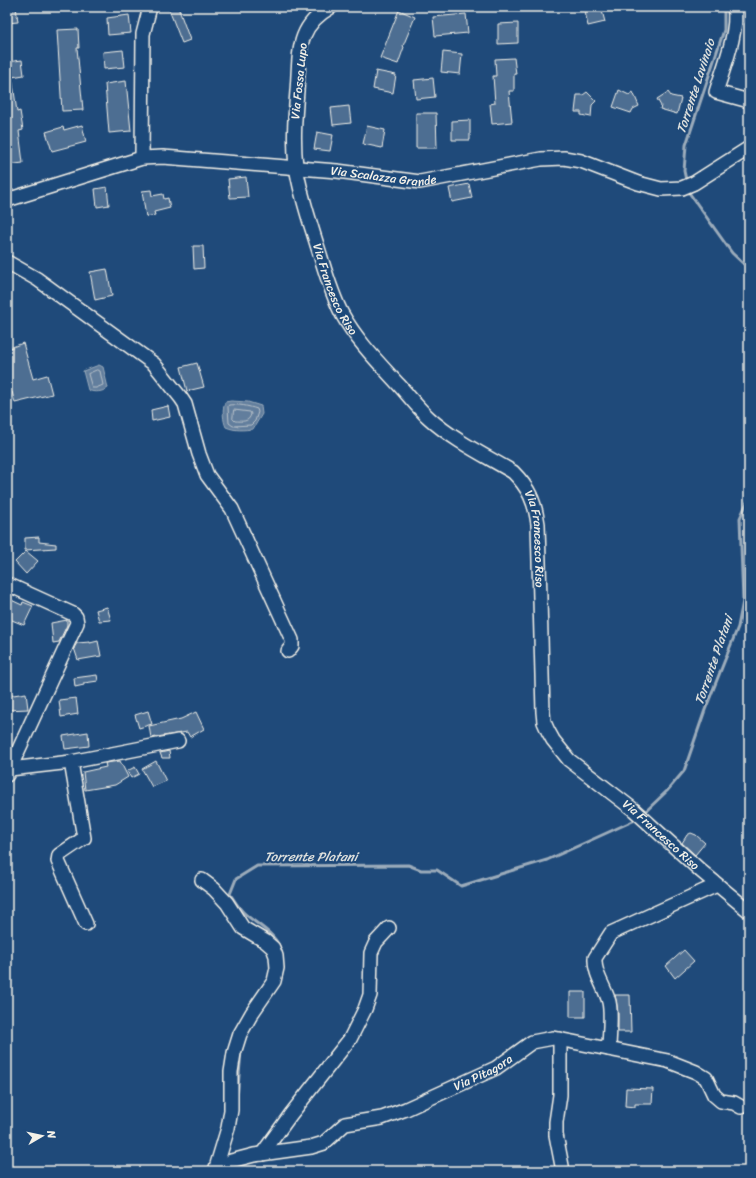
<svg xmlns="http://www.w3.org/2000/svg" width="756" height="1178" viewBox="0 0 756 1178" font-family="Sriracha,sans-serif">
<style>
.water{fill:#627e9d;stroke:#9cacbb}
.lines{fill:none;stroke-linecap:round;stroke-linejoin:round}
.shore{stroke:#bac3ca;stroke-width:1}
.stream{stroke:#9cacbb;stroke-width:3}
.building{fill:#4d6e92;stroke:#f4f1e8}
.minor-casing{stroke:#f4f1e8;stroke-width:16}
.minor{stroke:#1f4a7a;stroke-width:13}
.labels{text-anchor:middle;stroke-width:4;stroke-linejoin:round;paint-order:stroke}
.street-label{font-size:12px;fill:#f4f1e8;stroke:#1f4a7a}
.water-label{font-size:13px;font-style:italic;fill:#dee0dd;stroke:#1f4a7a}
</style>
<rect width="100%" height="100%" fill="#1f4a7a"/>
<filter id="ink" filterUnits="userSpaceOnUse"><feTurbulence type="fractalNoise" baseFrequency=".025" numOctaves="2"/><feDisplacementMap in="SourceGraphic" scale="8" xChannelSelector="R" yChannelSelector="G"/><feConvolveMatrix kernelMatrix="1 2 1 2 8 2 1 2 1" color-interpolation-filters="sRGB"/></filter>
<g filter="url(#ink)">
<path class="water" d="M99,365l4,2 5,21c-5,4 -14,5 -20,2l-5,-19z
M231,401l17,1 13,4 1,8 -9,15c-9,1 -18,2 -27,-2 -3,-6 -4,-18 -1,-25z"/>
<g class="lines">
<path class="shore" d="M97,370l3,1 3,14 -7,3h-4l-4,-14z
M229,405c10,-1 19,1 28,4l1,3 -3,9 -4,4 -18,1 -4,-3 -1,-16z
M234,410l16,2 1,2c-2,9 -9,7 -16,7l-2,-2z"/>
<path class="stream" d="M686,180l-2,-9 2,-26 38,-115v-23
M690,194l42,59 17,16
M645,812l22,-21 17,-20 21,-61 33,-83 5,-26 -3,-83 9,-20
M281,952c-3,-18 -26,-28 -38,-40 -5,-5 -9,-12 -13,-18l6,-15 21,-13 151,-1 13,5h16l24,16 86,-26 86,-39
M237,1100l4,-49"/>
</g>
<path class="building" d="M7,7h9l2,15 -11,1z
M168,7h10l12,33 -8,3z
M584,7h17l4,15 -17,4z
M399,10l16,7 -12,29 1,1 -6,17 -18,-6z
M466,14l2,19 -33,3 -2,-19z
M129,15l2,18 -23,2 -1,-17z
M518,23v20l-20,1v-20z
M78,29l1,19h-2l6,62 -21,1 -5,-81z
M123,50l2,17 -21,2 -1,-17z
M443,52l19,2 -2,20 -19,-2z
M514,58l2,16h-2v17h-5l3,31 -20,2 -2,-20 5,-1 -2,-27h3l-1,-17z
M22,60l2,15 -12,2 5,35 3,-1 3,19 -4,1 4,32 -16,2v-91h1l-1,-12z
M376,71l20,4 -3,18 -20,-4z
M433,78l2,19 -19,2 -2,-19z
M126,81l5,50 -22,2 -4,-49z
M619,90l10,5 4,-3 6,14 -6,3 -2,4 -18,-6z
M587,92l9,9 -4,4 -1,12 -10,-2v-3h-6l2,-17h6z
M668,92l3,4 10,2 -4,16 -17,-5 1,-3 -4,-7z
M349,106l2,17 -18,2 -2,-17z
M416,113h20l1,35h-21z
M470,120v20h-18v-19z
M82,125l4,17 -34,9 -6,-19 17,-5 1,3z
M367,126l18,4 -3,18 -19,-4z
M317,132l16,3 -3,16 -16,-2z
M246,177l2,20 -18,1 -2,-19z
M469,184l3,14 -20,4 -3,-14z
M107,187l2,18 -12,2 -2,-18z
M151,190l1,6 11,-2 1,5 4,-1 2,10 -16,4 1,3 -9,2 -4,-26z
M193,246h10l1,22 -10,1z
M107,269l5,27 -17,4 -5,-28z
M23,343l10,36 14,-4 5,19 -37,9 -3,-11 -5,1v-44z
M197,363l7,24 -17,4 -6,-24z
M168,406l2,11 -18,4 -1,-11z
M39,537v5l17,2v4l-31,2v-12z
M26,551l12,10 -12,13 -11,-12z
M7,598l15,7 1,-3 10,4 -9,19 -17,-7z
M107,607l4,13 -12,1 -3,-11z
M67,620v5l-8,17 -6,1 -2,-20z
M98,641l3,15 -23,4 -4,-12 3,-5 13,-1v1z
M97,675l1,6 -14,2v2l-9,2 -1,-9z
M26,693l2,16 -21,1v-14z
M76,698l2,16 -17,3 -2,-17z
M148,711l4,13 -13,4 -4,-13z
M196,712l8,17 -14,8 -3,-5 -36,6 -2,-12 32,-7z
M88,732l1,14 -24,3 -2,-13z
M169,751l1,7h-8l-2,-5z
M120,761l8,16 -13,8 -30,5 -2,-18 23,-5 -1,-4z
M156,761l10,20 -14,6 -10,-18z
M135,767l4,7 -8,4 -4,-7z
M691,833l5,2 9,8 -10,12 -13,-12 5,-8z
M684,950l10,11 -19,17 -9,-12z
M570,992h15v25h-15z
M615,995h15l1,37h-13v-20z
M626,1088l27,1 -1,15h-17v3l-10,-1z"/>
<g class="lines">
<g class="minor-casing">
<g id="minor">
<path id="s1" d="M331,7c-36,20 -31,47 -34,84 -2,25 -4,50 -1,75 4,28 14,56 22,82 7,22 13,45 24,66 15,27 36,48 57,71 10,11 19,23 30,33 24,22 57,38 84,54 16,16 22,30 25,52l5,188 1,10 4,9 5,9 16,20 65,50 67,61 48,40"/>
<path d="M734,7c5,24 -11,62 -18,85l33,9"/>
<path d="M142,158l1,-124 7,-27"/>
<path id="s2" d="M7,200l135,-42 21,-1 174,14 83,11 121,-23 23,-1 17,3 57,22 23,6 21,-1 12,-5 55,-35"/>
<path d="M7,262l30,17 117,85 27,34 4,6 14,50 8,21 25,34 60,131v6l-4,5"/>
<path d="M7,584l66,30 3,3 1,6 -70,152"/>
<path d="M71,762l13,76 -25,17 -1,6 28,63"/>
<path d="M10,769l61,-7 107,-21"/>
<path d="M202,880l12,9 13,14 16,25 22,13 8,7 3,8 1,12 -3,13 -22,32 -12,21 -6,19 -3,19v38l-3,18 -13,43"/>
<path d="M560,1039v56l-4,27v13l7,36"/>
<path d="M609,1049c0,-13 3,-34 0,-47 -4,-15 -15,-28 -14,-44l16,-25 106,-48"/>
<path d="M262,1154l29,-40 59,-75 15,-30 5,-14 1,-42 5,-11 13,-14"/>
<path id="s3" d="M218,1171l13,-10 23,-6 57,-8 13,-4 21,-19 37,-6 24,-9 90,-41 36,-26 21,-4 115,23 28,11 10,6 8,17 7,6 13,2 7,4"/>
</g>
</g>
<use href="#minor" class="minor"/>
</g>
</g>
<g class="labels">
<g class="street-label">
<text transform="translate(299 81) rotate(-84)" y="4">Via Fossa Lupo</text>
<text dy="4" stroke="none"><textPath href="#s2" startOffset="384">Via Scalazza Grande</textPath></text>
<text dy="4" stroke="none"><textPath href="#s1" startOffset="301">Via Francesco Riso</textPath></text>
<text dy="4" stroke="none"><textPath href="#s1" startOffset="636">Via Francesco Riso</textPath></text>
<text dy="4" stroke="none"><textPath href="#s1" startOffset="984">Via Francesco Riso</textPath></text>
<text dy="4" stroke="none"><textPath href="#s3" startOffset="288">Via Pitagora</textPath></text>
</g>
<g class="water-label">
<text transform="translate(695 86) rotate(-72)" y="5">Torrente Lavinaio</text>
<text transform="translate(713 660) rotate(-71)" y="5">Torrente Platani</text>
<text x="311" y="861">Torrente Platani</text>
</g>
</g>
<rect width="756" height="1178" fill="none" stroke="#1f4a7a" stroke-width="24"/>
<rect x="12" y="12" width="732" height="1154" fill="none" stroke="#f4f1e8" stroke-width="1.5" filter="url(#ink)"/>
<g transform="translate(42 1136) rotate(81)" stroke="#1f4a7a" stroke-width="3" paint-order="stroke">
<path d="M0-3L7 15L0 10L-7 15Z" fill="#f4f1e8"/>
<text y="-6" font-size="11" font-weight="bold" text-anchor="middle" fill="#f4f1e8">N</text>
</g>
</svg>
